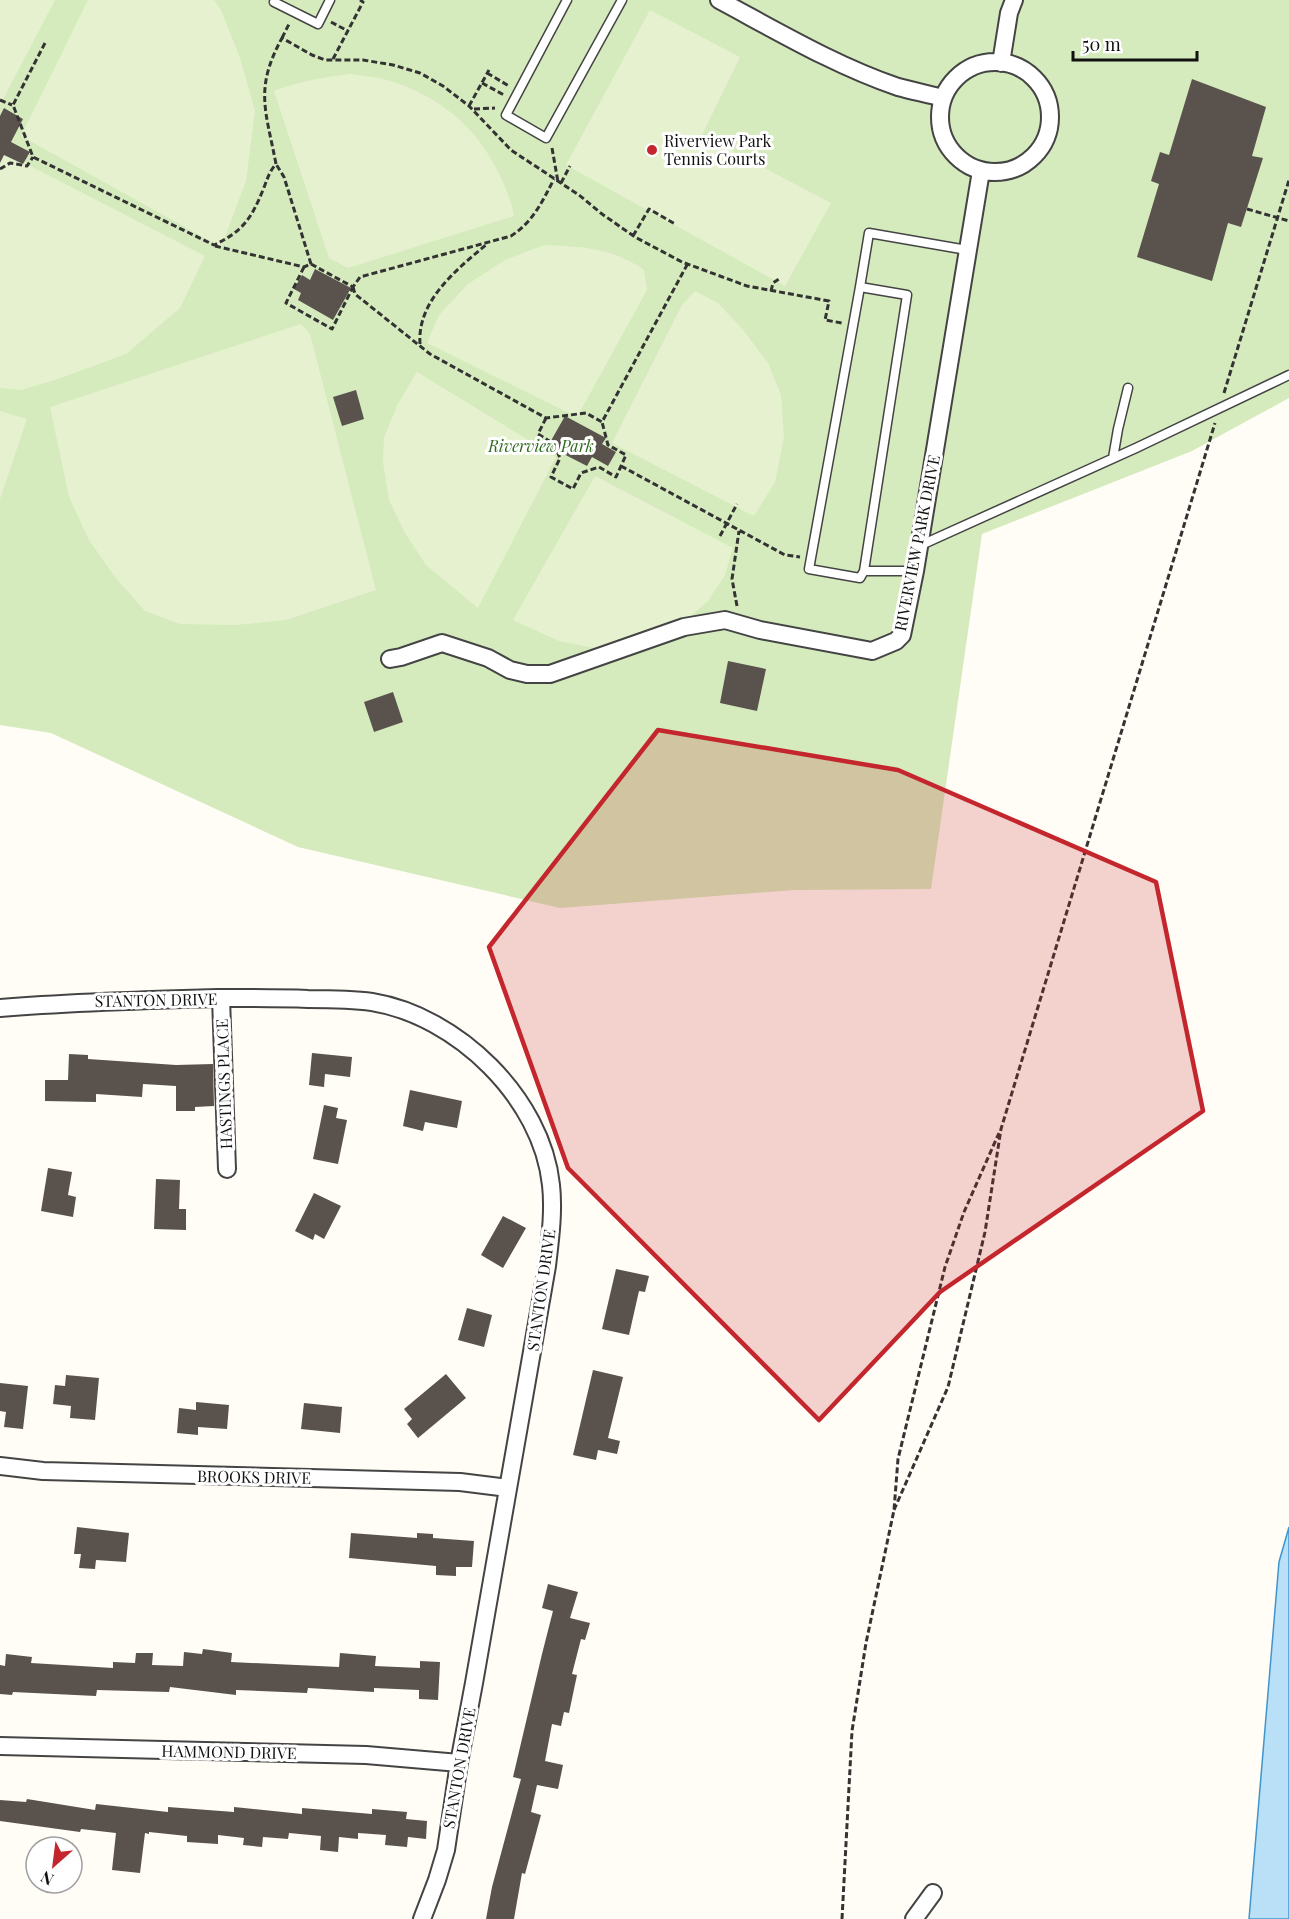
<svg xmlns="http://www.w3.org/2000/svg" width="1289" height="1919" viewBox="0 0 1289 1919" font-family="'Playfair Display',serif">
<style>
.green{fill:#d5ebbd}
.pitch{fill:#e6f2cf}
.water{fill:#b9e0f7;stroke:#3f96cf;stroke-width:1.5}
.building{fill:#5a524d}
.lines{fill:none;stroke-linecap:round;stroke-linejoin:round}
.lane-casing{stroke:#444;stroke-width:11}
.street-casing{stroke:#444;stroke-width:20}
.path{stroke:#333;stroke-width:3;stroke-dasharray:6 3;stroke-linecap:butt}
.lane{stroke:#fff;stroke-width:8}
.street{stroke:#fff;stroke-width:16}
.path-bridge{stroke:#333;stroke-width:3;stroke-dasharray:6 3;stroke-linecap:butt}
.marked{fill:#c4262e;fill-opacity:0.2;stroke:#c4262e;stroke-width:4.5;stroke-linejoin:round}
.poi-dot{fill:#c4262e;stroke:#fff;stroke-width:2}
.labels{text-anchor:middle;stroke-width:6;stroke-linejoin:round;paint-order:stroke}
.poi-label{font-size:16px;fill:#111;stroke:#fff;text-anchor:start}
.park-label{font-size:16px;font-style:italic;fill:#2f6b1f;stroke:#fff}
.street-label{font-size:16px;fill:#111;stroke:#fff}
</style>
<rect width="100%" height="100%" fill="#fffdf5"/>
<path class="green" d="M0,0h1289v398l-97,53 -210,83 -51,355 -136,1 -235,18 -262,-61 -247,-114 -51,-8z"/>
<path class="pitch" d="M0,0h55l-55,105z
M88,0h126l7,10 19,48 15,53 -9,70 -25,66 -200,-111z
M650,10l90,47 -38,78 129,68 -46,83 -219,-121z
M351,74c12,2 25,3 36,6 48,14 87,44 109,88 8,15 15,31 18,48l-166,52 -19,-10 -55,-167c26,-10 50,-14 77,-17z
M5,153l200,103 -25,52 -54,46 -68,25 -37,11 -21,-2v-225z
M544,245c39,2 67,2 100,25l3,20 -70,127 -150,-74 12,-28 29,-31 37,-24z
M695,291l23,12 26,28 24,32 13,32 3,42 -9,45 -21,34 -142,-73 70,-138z
M301,324l9,10 66,256 -90,30 -50,5 -56,-1 -35,-13 -30,-34 -26,-37 -20,-43 -19,-90z
M417,372l139,85 -78,151 -52,-43 -21,-32 -16,-33 -6,-38 1,-25 14,-33z
M0,411l27,8 -27,80z
M595,476l138,72 -8,27 -17,26 -32,28 -72,21 -45,-9 -46,-21z"/>
<path class="water" d="M1289,1527v392h-40l30,-357z"/>
<path class="building" d="M1192,79l74,28 -14,49 11,2 -22,69 -13,-4 -16,58 -75,-24 22,-73 -8,-3 9,-29 9,3z
M4,108l19,11 -12,23 19,10 -7,12 -19,-9 -4,8v-47z
M315,269l36,19 -18,32 -35,-20 3,-7 -7,-4 8,-14 8,5z
M356,390l8,29 -22,7 -9,-29z
M565,416l41,22 -4,6 14,8 -8,14 -16,-9 -5,9 -39,-20z
M728,661l38,8 -9,42 -37,-8z
M393,692l10,30 -29,10 -10,-30z
M312,1053l40,4 -2,20 -25,-3 -1,13 -15,-2z
M69,1054l19,1v4l88,6 37,-1 1,42 -19,1v4h-19v-25l-33,-2 -1,13 -46,-3v8l-51,-1v-21h23z
M410,1090l52,11 -5,27 -32,-6 -2,9 -20,-5z
M324,1105l14,3 -2,10 11,2 -9,44 -25,-5z
M48,1168l24,4 -4,23 8,2 -3,20 -32,-6z
M156,1179l24,1 -1,29h7v21l-32,-1z
M314,1193l27,13 -17,33 -9,-5 -2,6 -18,-9z
M503,1216l23,12 -23,40 -22,-13z
M616,1269l33,7 -4,16 -6,-1 -10,44 -27,-6z
M467,1308l25,7 -8,32 -26,-7z
M593,1370l30,7 -15,61 12,3 -3,13 -19,-4 -2,10 -23,-5z
M446,1374l20,24 -48,40 -11,-14 5,-5 -8,-10z
M66,1375l33,3 -4,42 -25,-2 1,-12 -18,-2 2,-19 10,1z
M0,1383l28,3 -5,43 -19,-2 2,-15 -6,-1z
M196,1402l33,3 -2,24 -29,-2v8l-21,-2 2,-25 17,2z
M304,1403l38,4 -2,26 -39,-4z
M77,1527l52,6 -3,29 -30,-2 -1,9 -16,-1 2,-14h-7z
M351,1533l66,5v-5l16,1v4l41,3 -2,26h-16v9l-20,-1v-9l-87,-8z
M548,1584l30,8 -8,26 20,5 -5,17 -4,-1 -9,35 5,1 -8,38 -5,-1 -3,14 -9,-2 -7,37 18,4 -5,24 -21,-4 -6,27 10,3 -16,59 -3,-1 -8,46h-28l6,-32 29,-108 -8,-2 29,-123 11,-43 -11,-3z
M203,1649l29,4 -1,9 108,5 1,-14 36,3 -1,10 45,2v-7l20,1 -2,38 -19,-1v-9l-45,-2v4l-66,-4 -1,5 -71,-3v5l-66,-8 -1,5 -72,-2 -1,6 -83,-4 -1,3 -12,-1v-29l5,1 1,-12 26,3 -1,6 82,5v-6l22,1 1,-10h17l-1,12 31,1 1,-14 18,2z
M27,1799l68,11 1,-6 72,8v-5l66,5v-5l68,7v-6l70,6v-5l35,3 -1,7 21,2 -1,18 -18,-2 -1,10 -22,-2 1,-10 -28,-2v6l-19,-2 -1,15 -18,-2 1,-14 -32,-3 -1,6 -25,-2 -1,10 -19,-2 1,-7 -26,-3v9l-31,-2v-6l-38,-4v2l-4,-1 -5,40 -28,-3 4,-37 -35,-4 -1,3 -80,-11v-21l26,2z"/>
<g class="lines">
<g class="lane-casing">
<path id="lane" d="M275,0l-1,2 44,22 12,-24
M567,0l-61,115 40,23 76,-138
M860,287l47,8 -43,276 -4,7 -51,-9z
M860,287l9,-54 98,17
M1113,458l5,-29 10,-41
M919,546l217,-98 153,-73
M864,571h51"/>
</g>
<g class="street-casing">
<path id="street" d="M719,0c58,31 117,66 179,87 15,4 30,7 45,11
M940 117a55 55 0 1 1 110 0a55 55 0 1 1-110 0Z
M1001,63l8,-50 5,-13
M390,659l11,-2 41,-14 46,15 22,12 17,4h23l134,-47 41,-7 35,10 112,21 24,-10 6,-6 13,-64 66,-400
M221,998l6,171
M0,1008c73,-6 145,-8 218,-10 30,0 60,0 90,1 22,0 43,0 64,3 85,14 170,96 179,183 3,27 -1,55 -4,81l-73,417 -15,80 -13,87 -9,30 -15,39
M0,1466l43,5 417,11 48,6
M0,1746l366,9 93,8
M914,1919l19,-26"/>
</g>
<path class="path" d="M331,22l17,9
M282,38l7,-14
M45,43l-32,62 20,52 181,88c29,-14 37,-26 49,-55 4,-10 6,-18 13,-26 -10,-53 -22,-75 6,-126l30,17 13,5h38l30,5 27,8 23,13 26,20 42,44 68,45 23,19 33,23 47,25 65,24 82,15 -4,19 17,3
M333,59l30,-57 -3,-2
M487,73l22,13
M482,83l22,12
M0,100l12,5
M469,106l20,-36
M474,109l21,-1
M552,148l6,34
M0,169l10,-6 17,3 6,-9
M561,183l9,-17
M633,236l16,-27 26,15
M215,246l89,21 7,-3 -27,-87 -8,-13
M311,264l42,23 7,-10 151,-41c22,-14 31,-34 43,-57
M304,267l-18,36 46,26 21,-42
M353,287l2,7 75,60 116,64 40,-5 16,9 85,-157
M771,291l2,-8 6,-4
M420,344c-3,-43 36,-74 67,-100
M1224,393l65,-213
M546,418l-8,16 16,10 6,14 -9,19 22,12 8,-16 18,-6 17,10 10,-22 -18,-10 -6,-23
M621,466l164,89 15,2
M720,536l17,-32
M737,606l-5,-27 7,-48
M894,1510l54,-123 37,-155 16,-103 214,-706
M842,1919l10,-188 14,-88 28,-133 4,-51 47,-192 19,-55 35,-79"/>
<use href="#lane" class="lane"/>
<use href="#street" class="street"/>
<path class="path-bridge" d="M1247,209l42,12"/>
</g>
<path class="marked" d="M658,730l240,40 258,112 47,229 -263,181 -121,128 -251,-252 -79,-221z"/>
<circle class="poi-dot" cx="652" cy="150" r="6"/>
<g class="labels">
<g class="poi-label">
<text x="664" y="147">Riverview Park<tspan x="664" dy="18">Tennis Courts</tspan></text>
</g>
<g class="park-label">
<text x="541" y="452">Riverview Park</text>
</g>
<g class="street-label">
<text transform="translate(917 543) rotate(-79)" y="6">RIVERVIEW PARK DRIVE</text>
<text transform="translate(156 1000) rotate(-1)" y="6">STANTON DRIVE</text>
<text transform="translate(224 1084) rotate(-92)" y="6">HASTINGS PLACE</text>
<text transform="translate(541 1290) rotate(-82)" y="6">STANTON DRIVE</text>
<text transform="translate(254 1477) rotate(1)" y="6">BROOKS DRIVE</text>
<text transform="translate(229 1752) rotate(1)" y="6">HAMMOND DRIVE</text>
<text transform="translate(459 1768) rotate(-80)" y="6">STANTON DRIVE</text>
</g>
</g>
<g transform="translate(54 1865) rotate(208)"><circle r="28" fill="#ffffff" stroke="#a0a0a0" stroke-width="1.5"/>
<path d="M0-4.5L10 22L0 15L-10 22Z" fill="#c4262e"/>
<text y="-9" font-size="16" font-weight="bold" text-anchor="middle" fill="#111111">N</text>
</g>
<path d="M1073 51v9h124v-9" fill="none" stroke="#111111" stroke-width="3"/>
<text x="1082" y="51" font-size="18" fill="#111111" stroke="#ffffff" stroke-width="4.5" paint-order="stroke">50 m</text>
</svg>
